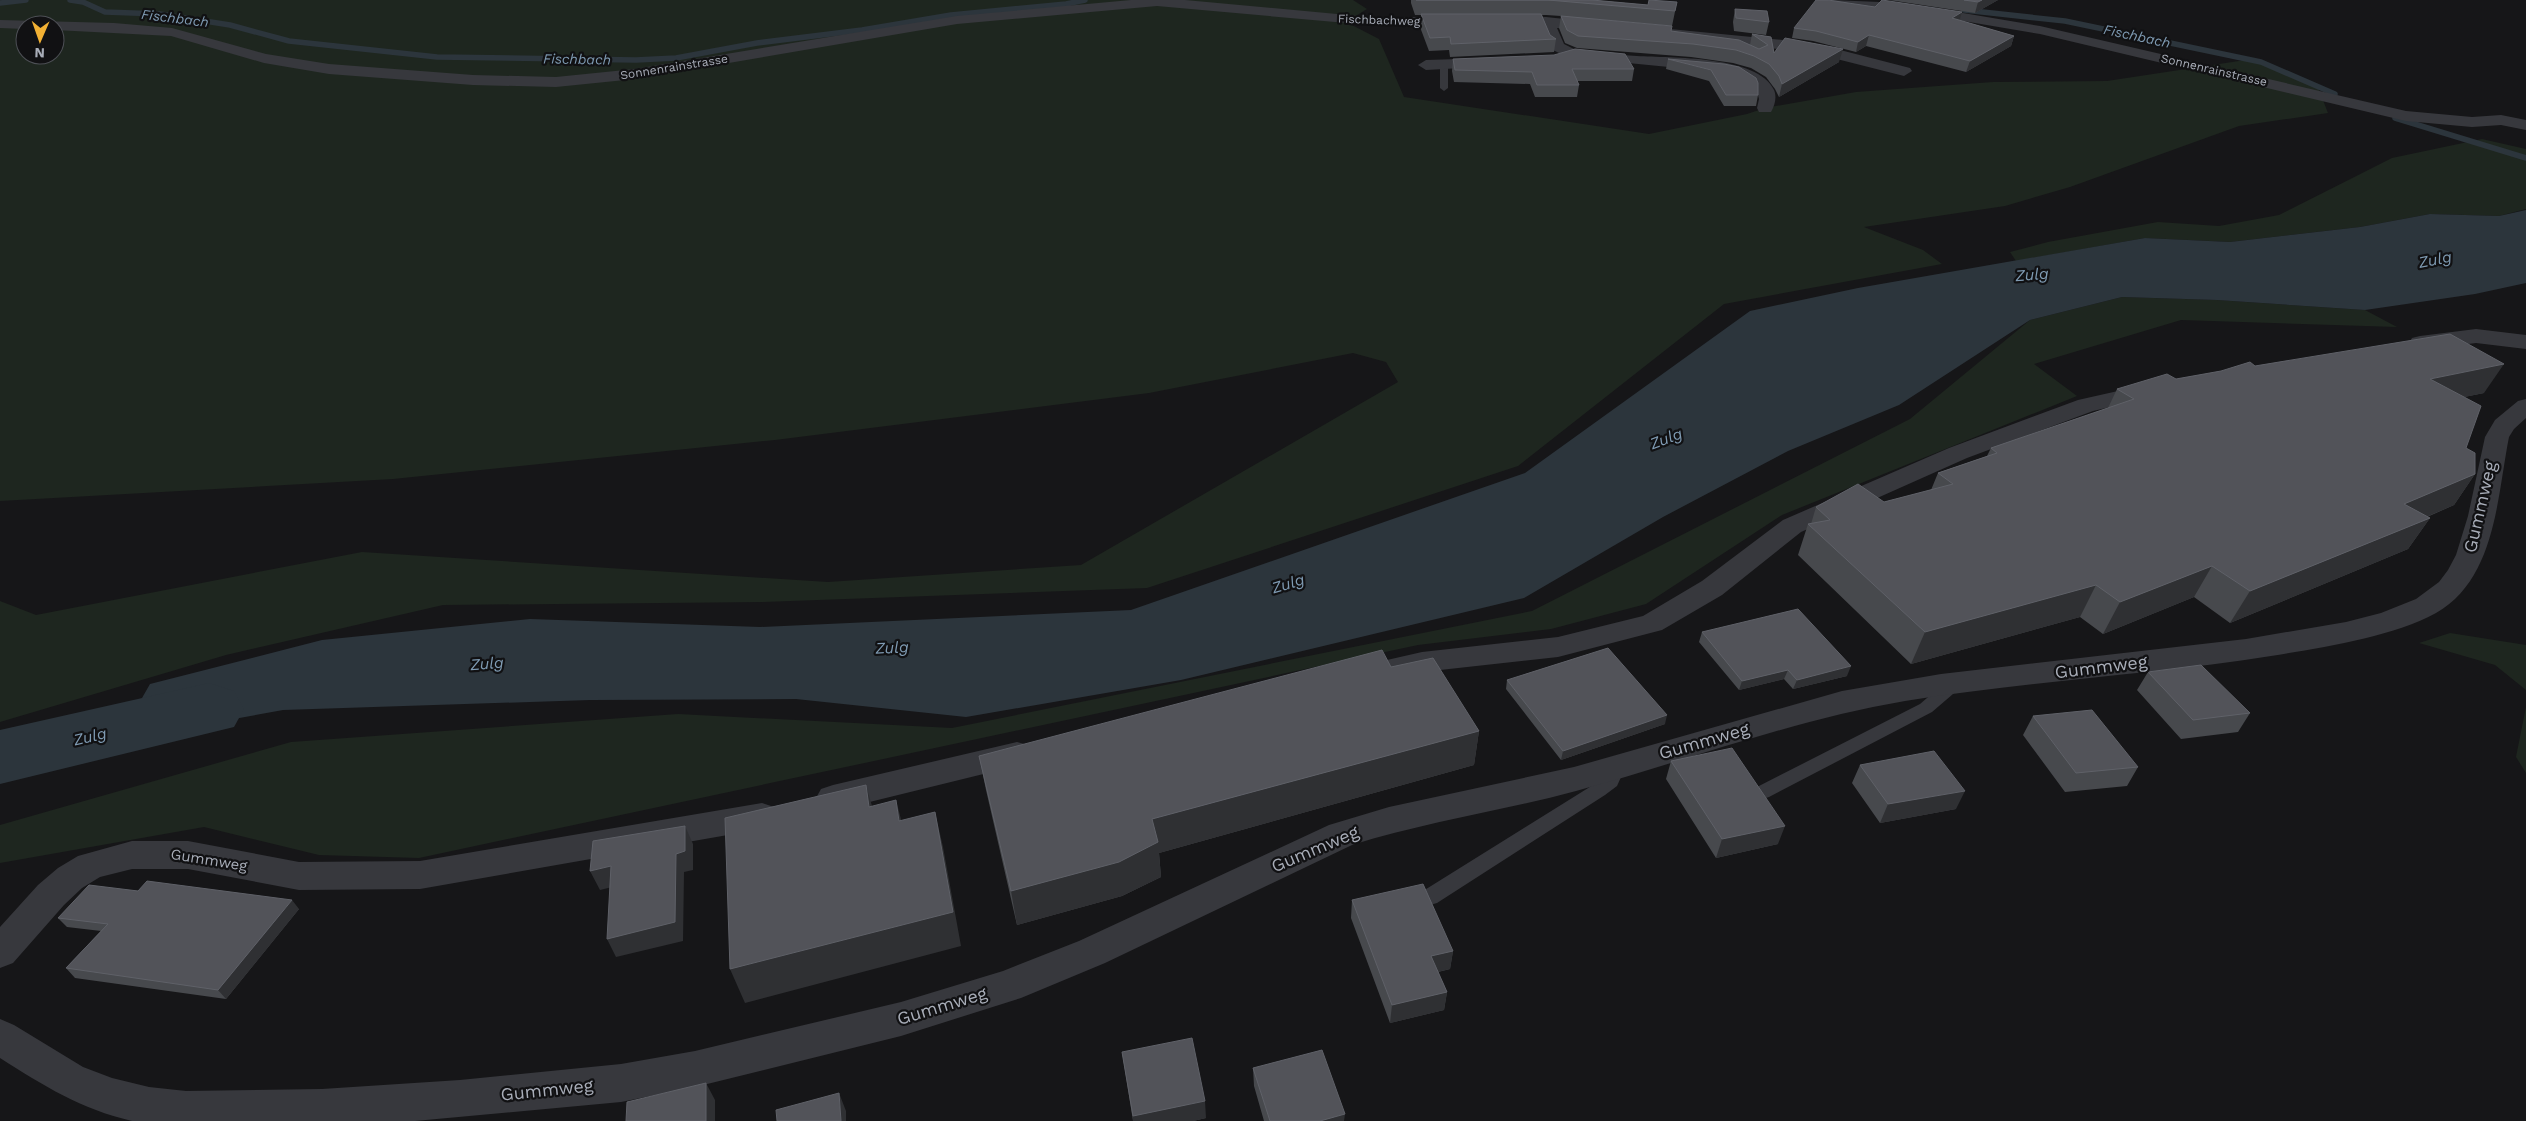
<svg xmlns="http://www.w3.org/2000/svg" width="2526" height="1121" viewBox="0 0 2526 1121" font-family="'Work Sans',sans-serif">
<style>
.green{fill:#1e261f;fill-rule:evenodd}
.water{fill:#2c353c}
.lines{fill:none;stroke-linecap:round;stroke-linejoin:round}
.stream{stroke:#2c353c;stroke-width:5.5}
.river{fill:#2c353c;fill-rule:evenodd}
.lane{fill:#37383d;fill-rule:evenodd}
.street{fill:#37383d;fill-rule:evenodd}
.wall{fill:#47494d}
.shaded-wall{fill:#2f3033}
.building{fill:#525359;stroke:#5f6168}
.labels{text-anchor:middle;stroke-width:4.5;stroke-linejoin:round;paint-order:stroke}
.far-street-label{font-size:12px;fill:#a8adb8;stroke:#111113}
.far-water-label{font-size:14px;font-style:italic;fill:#7f9bb3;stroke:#111113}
.street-label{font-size:15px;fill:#a8adb8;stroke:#111113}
.water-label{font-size:16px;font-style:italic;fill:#7f9bb3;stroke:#111113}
.near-street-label{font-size:18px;fill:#a8adb8;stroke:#111113}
</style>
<rect width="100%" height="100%" fill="#161618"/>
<path class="green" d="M0,0h1353l14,9 -21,13 33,17 25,58 245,37 98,-20 18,-6 91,-16 137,-10 114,-1 145,-22 65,26 11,28 -89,13 -169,61 -65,19 -141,21 59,23 19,14 -218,40 -206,162 -371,122 -384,14 -320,3 -217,50 -226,67v-121l36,14 326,-63 466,30 253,-17 317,-183 -12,-20 -33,-9 -204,40 -374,47 -382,39 -393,22zM25,25h30v30h-30z
M2482,139l44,10v60l-27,7 -69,-2 -70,13 -130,15 -85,-4 -129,23 -6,-9 38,-10 110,-20 61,4 60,-11 113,-57z
M2122,297l95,3 148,10 32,17 -216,-7 -147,44 43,32 -295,119 -136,89 -95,25 -133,16 -999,213 -100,-3 -115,-28 -204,36v-38l291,-83 387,-28 274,14 580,-117 378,-192 120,-99z
M2450,633l76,12v45l-31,-25 -76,-22z
M2526,707v66l-10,-16z"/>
<path class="water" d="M2526,210v73l-51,11 -110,16 -148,-10 -95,-3 -92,23 -131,85 -111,46 -125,66 -139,81 -343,82 -215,37 -170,-18 -206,1 -307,10 -165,30 32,-56 172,-44 208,-21 230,8 371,-17 394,-137 225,-162 108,-23 287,-50 85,4 130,-15 70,-13 69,2z"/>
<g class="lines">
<path class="stream" d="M70,0l13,2 22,10 55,2 70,11 59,16 148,16 199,3 40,-2 81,-15 105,-13 89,-15 115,-11 19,-4
M0,3l26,-3
M1964,10l101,11 196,41 74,32
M2395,118l131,40"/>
<path class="river" d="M209,683l25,8 10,18 -10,18 -234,57v-54z"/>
<path class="lane" d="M1444,62l4,3v23l-4,3 -4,-3v-23z
M1954,678l6,2 2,4 -2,4 -28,24 -163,85 -6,2 -6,-2 -3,-5 3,-5 163,-83 28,-24z
M1617,759l6,2 3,5 -9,20 -12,9 -168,108 -7,2 -7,-2 -3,-6 3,-6 170,-106 11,-8 7,-16z"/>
<path class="street" d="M1131,0h54l184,17h88l7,4 -7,4h-88l-212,-19 -200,18 -322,55 -79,8 -83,-2 -144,-11 -65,-11 -93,-27 -116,-6v-5h-30v4l-25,-1v-8l114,3 58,5 94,26 63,10 144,11 83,2 79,-8 322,-53z
M1831,0l73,3 136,23 366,85 66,6 29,-2 25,5v10l-25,-5 -29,2 -66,-6 -366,-87 -136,-23 -66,-7z
M1508,16l38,1 56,6 2,3 -7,4 -40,-2 7,16 12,6c20,3 41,5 61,6 33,2 121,-1 137,34 3,7 1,15 -3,22h-12l-2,-4 2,-9 -3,-12 -14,-10 -12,-4 -163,-16 -14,-7 -12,-23 -38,-4 -2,-3z
M1670,29l143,14 97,25 2,3 -8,5 -91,-23 -148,-17 -2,-3z
M1491,58l8,5 -2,3 -71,4 -8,-5 8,-5z
M2476,329l50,6v14l-50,-6 -56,7 -8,-2 -3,-5 3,-5 8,-2z
M2149,384l8,2 4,5 -4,5 -64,15 -126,47 -166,74 -79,63 -60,35 -104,27 -136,15 -24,6 -11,-4 -4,-7 4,-7 35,-8 136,-15 85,-21 59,-35 81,-61 166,-72 129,-48z
M2526,399v19l-12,11 -5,8c-12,60 -13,142 -73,176 -44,24 -115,35 -165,43 -121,19 -244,25 -366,45 -112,19 -219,60 -329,90 -74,20 -151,31 -224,54l-247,118 -84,35 -120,38 -206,51 -74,15 -206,19h-283c-51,-12 -88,-35 -132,-63v-39l14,6 69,42 29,11 37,9 37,4 136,-2 138,-9 161,-16 74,-13 206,-49 102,-31 76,-30 250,-116 60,-18 185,-40 268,-76 99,-17 305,-35 100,-17 35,-9 35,-14 23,-17 9,-12 8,-15 12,-39 17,-79 10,-17 23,-19z
M1017,742l11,3 5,9 -5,9 -195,48 -12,-4 -5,-9 5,-9 12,-4z
M762,803l12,4 5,9 -5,9 -12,4 -342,60 -121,1 -111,-21h-56l-32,8 -18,11 -18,17 -51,58 -13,5v-41l38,-42 20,-17 20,-12 54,-15h56l111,21 121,-1z"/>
</g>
<path class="wall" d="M1411,0h181l56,5 29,-3 -5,24 -79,-7 157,26 2,-11 19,3 3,16 65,9 -60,35 -4,-8 -9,-12 -15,-9 -18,-5 -42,-6 -114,-9 -12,-5 -6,-15 2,-12 -15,-1h-4l8,20 6,4 -2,13 -104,5 -1,-7 -20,1 -9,-24 1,-12h-6l-4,-12z
M1889,0h109l-23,13z
M1735,9l34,13 -3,13 -32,-4 -1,-9z
M1959,20l55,16 -3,10 -45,26 -100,-26 -10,6 -43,-11 -21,-3 2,-10z
M1453,59l181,10 -2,12h-55l2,4 -2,12h-42l-5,-13 -76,-2 -2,-11z
M1668,59l90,24v12l-2,11h-32l-15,-25 -43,-12z
M2255,366l229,27 -20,4 2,51 9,26 -21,31 -27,12 3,1 -22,31 -178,74 -36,-26 -91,37 -23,-17 -169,47 -113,-109 10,-31h3l5,-17 68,-5 47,-12 7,-17 49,-17 4,-8 117,-40 9,-19z
M1702,632l145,44 -54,13 -9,-10 -45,11 -40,-48z
M1391,667l88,64 -5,34 -315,88 2,24 -39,19 -105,29 -31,-135 -7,-34z
M2148,672l102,41 -12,19 -57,7 -44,-49z
M1507,680l158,44 -104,36 -55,-71z
M2033,716l105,51 -11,19 -62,6 -42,-57z
M1671,761l107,83 -62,14 -50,-79z
M1860,765l96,44 -76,14 -28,-40z
M1352,900l101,51 -3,18 -12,3 9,20 -3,18 -54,13 -39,-105z
M299,909l-73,90 -151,-21 -9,-10 35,-37 -34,-4 -9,-9z
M1122,1052l84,66 -13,3h-60z
M1253,1068l91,53h-80l-10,-35z"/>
<path class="shaded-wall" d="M1982,0h16l-23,13 3,-11z
M1962,12l-3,10 -7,-4z
M1869,35l-3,11 -10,6 2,-10z
M2014,36l-3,10 -45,26 4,-11z
M1843,49l-4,13 -60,35 3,-13z
M2504,364l-20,29 -73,15 19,-29z
M2475,474l-21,31 -70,30 20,-31z
M2430,518l-22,31 -178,74 20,-32z
M2212,566l-18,31 -91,37 17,-32z
M2096,585l-16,32 -169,47 14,-32z
M1851,666l-4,10 -54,13 4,-9z
M1788,670l-4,9 -45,11 3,-9z
M1667,715l-2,9 -104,36 2,-9z
M1479,731l-5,34 -315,88 2,24 -39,19 -105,29 -6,-34 141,-72z
M866,785l10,35 -7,-13z
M1965,791l-9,18 -76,14 8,-19z
M896,800l9,35 -6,-14z
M935,812l8,35 18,99 -216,57 -15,-34z
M685,826l8,18v26l-9,2 -1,69 -67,16 -9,-18z
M1785,826l-7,18 -62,14 6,-19z
M611,866l9,19 -20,5 -10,-19z
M292,900l7,9 -73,90 -8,-9z
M1453,951l-3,18 -21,5 2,-18z
M1447,992l-3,18 -54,13 2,-18z
M706,1083l9,17v21h-9z
M839,1093l7,18v10h-5z
M1205,1101l1,17 -13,3h-60v-5z
M1345,1114l-1,7h-24z"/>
<path class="building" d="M1416,0h176l56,5 1,-5 28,2 -2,9 -127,-11z
M1816,0h12l47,7 7,-7 80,12 -10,6 62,18 -44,25 -101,-26 -11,7 -42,-11 -22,-3z
M1964,0h18l-4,2z
M1735,9l32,2 2,11 -33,-4z
M1421,14h120l9,21 6,4 -105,5 -1,-7 -20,1z
M1561,16l111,10 -1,5 68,9 20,9 9,-4 -16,-11 19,3 3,16 11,-15 58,11 -61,35 -3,-8 -10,-12 -15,-8 -18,-6 -43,-6 -115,-8 -11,-6z
M1575,49l50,5 9,15h-62l7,16h-42l-5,-13 -77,-2 -2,-11 101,-4z
M1668,59l56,5 15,3 17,11 2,5v12h-32l-15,-25z
M2450,334l54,30 -74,15 51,27 -15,42 9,5v21l-71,30 26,14 -180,73 -38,-25 -92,36 -24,-17 -171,47 -117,-108 22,-4 -14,-13 42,-23 26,18 69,-18 -15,-11 59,-20 -6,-5 143,-49 -17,-10 50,-15 9,5 45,-8 29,-9 5,4z
M1798,609l53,57 -54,14 -9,-10 -46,11 -40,-49z
M1608,648l59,67 -104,36 -56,-71z
M1382,650l9,17 42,-9 46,73 -327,88 6,23 -39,20 -108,29 -32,-135z
M2201,665l49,48 -57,7 -45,-48z
M2092,710l46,57 -62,6 -43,-57z
M1732,748l53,78 -63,13 -51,-78z
M1934,751l31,40 -77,13 -28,-39z
M866,785l3,22 27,-7 3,21 36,-9 18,100 -223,57 -5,-151z
M685,826v25l-9,3 -1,68 -68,17 4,-73 -21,5 3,-30z
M147,881l145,19 -74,90 -152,-22 42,-44 -50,-6 31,-33 49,6z
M1423,884l30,67 -22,5 16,36 -55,13 -40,-105z
M1192,1038l13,63 -72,15 -11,-64z
M1322,1050l23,64 -25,7h-50l-17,-53z
M706,1083v38h-80l1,-19z
M839,1093l2,28h-64l-1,-11z"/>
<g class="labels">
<g class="far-street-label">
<text transform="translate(1379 20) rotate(2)" y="4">Fischbachweg</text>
<text transform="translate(674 67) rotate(-9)" y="4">Sonnenrainstrasse</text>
<text transform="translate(2214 70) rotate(13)" y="4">Sonnenrainstrasse</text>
</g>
<g class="far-water-label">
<text transform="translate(175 18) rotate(7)" y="5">Fischbach</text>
<text transform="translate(2137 36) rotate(12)" y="5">Fischbach</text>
<text transform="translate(577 59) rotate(1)" y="5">Fischbach</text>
</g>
<g class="street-label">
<text transform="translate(209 860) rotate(9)" y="5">Gummweg</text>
</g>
<g class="water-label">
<text transform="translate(2435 259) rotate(-11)" y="6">Zulg</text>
<text transform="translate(2032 274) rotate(-4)" y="6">Zulg</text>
<text transform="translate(1666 438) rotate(-21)" y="6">Zulg</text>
<text transform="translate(1288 583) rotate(-17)" y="6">Zulg</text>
<text transform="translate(892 647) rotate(-3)" y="6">Zulg</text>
<text transform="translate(487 663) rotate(-4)" y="6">Zulg</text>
<text transform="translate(90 736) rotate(-13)" y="6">Zulg</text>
</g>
<g class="near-street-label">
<text transform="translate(2480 507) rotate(-77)" y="6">Gummweg</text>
<text transform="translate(2101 667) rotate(-7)" y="6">Gummweg</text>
<text transform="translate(1704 741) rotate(-16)" y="6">Gummweg</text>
<text transform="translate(1315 849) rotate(-23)" y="6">Gummweg</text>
<text transform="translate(942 1006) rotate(-17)" y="6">Gummweg</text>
<text transform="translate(547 1090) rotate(-6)" y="6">Gummweg</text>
</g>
</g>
<g transform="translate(40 40) rotate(182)"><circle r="24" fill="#111113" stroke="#4d4f55"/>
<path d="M0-4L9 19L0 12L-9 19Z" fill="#f2b134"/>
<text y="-8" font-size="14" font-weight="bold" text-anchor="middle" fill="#a8adb8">N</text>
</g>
</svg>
